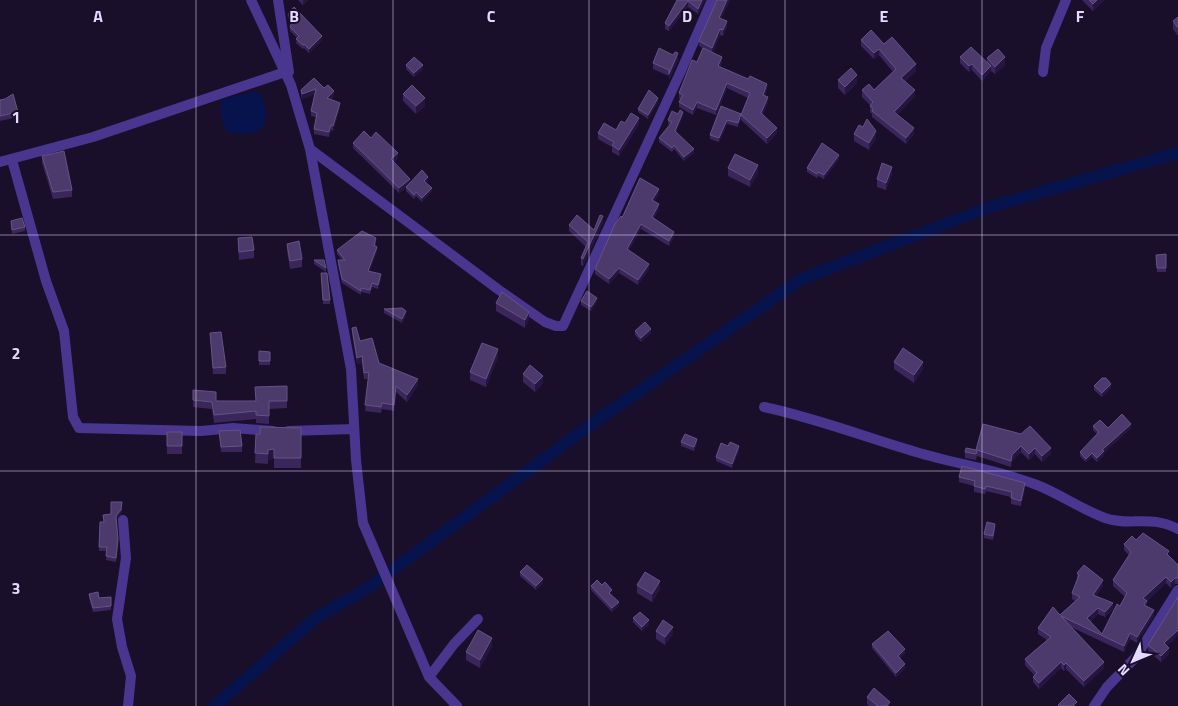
<svg xmlns="http://www.w3.org/2000/svg" width="1178" height="706" viewBox="0 0 1178 706" font-family="'Titillium Web',sans-serif">
<style>
.water{fill:#06134d}
.lines{fill:none;stroke-linecap:round;stroke-linejoin:round}
.canal{stroke:#06134d;stroke-width:12}
.minor{stroke:#49368e;stroke-width:10}
.wall{fill:#3a265a}
.shaded-wall{fill:#251540}
.building{fill:#4c3a6c;stroke:#645383}
.grid{fill:none;stroke:#e4d9ff;stroke-width:1;stroke-opacity:0.55}
.grid-label{font-size:16px;text-anchor:middle;font-weight:bold;fill:#e4d9ff;stroke:#190f2b;stroke-width:4;stroke-linejoin:round;paint-order:stroke}
</style>
<rect width="100%" height="100%" fill="#190f2b"/>
<path class="water" d="M257,91c12,13 15,41 -9,43 -6,1 -14,-1 -20,-2 -7,-9 -10,-22 -5,-33z"/>
<g class="lines">
<path class="canal" d="M215,706l102,-89 51,-29 228,-167 206,-142 188,-72 188,-54"/>
<path class="minor" d="M251,0l40,85 19,64 41,220 5,91 7,63 66,154 28,29
M278,0l11,72
M1043,72l3,-24 20,-48
M310,149l189,141 46,32 11,4h7l118,-255 31,-71
M12,160l34,121 18,50 9,86 6,11 122,3 32,-3 40,3
M0,162l93,-25 192,-65
M764,407c52,11 101,30 152,45 39,12 83,18 121,33 23,9 44,24 68,33 26,9 44,-4 73,11
M288,431l66,-2
M123,520l3,38 -9,61 5,28 9,29 -3,30
M429,677l25,-33 24,-25
M1094,706l13,-19 29,-30 42,-67"/>
</g>
<path class="wall" d="M298,0h10l-5,5z
M677,0h28l-7,14 -10,-7 -19,24 -4,-2v-6z
M717,0h13l-9,19 6,8 -4,9 -3,-1 -7,17 9,10 -2,5 47,22 -2,6 3,7 -5,12 14,19 -10,11 -26,-24v-5l7,-17 -21,-10 -11,27 -19,-7 -4,7 -14,-8v-5l1,-3 -1,-1v-5l18,-31 6,-14 -4,-2v-5z
M1082,0h22l-11,11z
M288,14l34,26 -13,13 -5,-5 -1,1 -7,-6 1,-5 -7,-7v-4l1,-3 -3,-6z
M1178,17v19l-5,-7v-8z
M861,40l23,4 32,27 -11,10 10,15 -18,19 17,19 -8,10 -34,-27v-3l-2,-2v-7l-8,-8v-7h12l19,-18 -14,-17 -5,4 -13,-13z
M960,57l27,5v-4l18,7 -10,9 -4,-3 -9,10 -10,-11 -3,2 -9,-9z
M678,60l-9,20v-4l-16,-7v-6z
M406,65l17,4 -9,8 -8,-8z
M838,80l19,3 -12,12 -7,-7z
M324,88l10,8 -3,3 9,8 -7,24 -2,-1 -2,7 -15,-3v-5l2,-12 -5,-1v-5l4,-17 -13,5 -1,-4v-5z
M403,94l22,12 -9,8 -13,-13z
M0,100l18,12v5l-18,4z
M658,102l-10,17 -10,-7v-3z
M721,106l20,12 -3,9 -11,-3 -8,18 -9,-3v-4z
M683,116l-7,16 18,21 -10,8 -10,-12 -2,3 -13,-10v-4l11,-13 -2,-1v-4z
M625,123l14,1 -20,32 -7,-4v-5l-14,-8v-6l18,-3z
M854,134l22,4 -7,12 -15,-9z
M371,138l27,20 -4,4 16,20 18,-1 -2,2 6,8 -10,11 -6,-6 -2,3 -8,-8v-3l-7,5 -46,-45v-5z
M42,156l30,34v7l-19,2 -11,-36z
M839,159l-15,20 -6,-3 -1,2 -10,-6v-4z
M728,168l30,5 -8,14 -22,-11z
M892,174l-6,16 -9,-3v-8z
M659,194l-5,7 5,8 -5,9 20,19 -5,9 -28,-17 -12,21 20,19 -11,16 -19,-12 -10,11 -14,-10v-5l27,-51z
M11,221l14,6v4l-13,3z
M603,223l-20,43 -2,-1v-7l5,-11 -17,-16v-6l25,5z
M238,238l16,12v8l-15,2 -1,-14z
M376,242l-1,4 2,5 -8,21 12,6 -3,11 -6,-2 -2,7 -9,-2v3l-19,-12 -4,-19v-4h4l-5,-6v-4z
M287,244l15,15v8l-12,2 -3,-18z
M1166,254v18h-9l-1,-17z
M314,260l12,8v4l-12,-8z
M321,273l9,27v4h-7z
M581,301l16,1 -6,9 -10,-6z
M496,303l33,16 -4,9 -29,-17z
M384,309l22,6 -4,8 -18,-10z
M352,328l8,13 19,22 39,22 -11,17 -11,-10 -2,19 -12,-2 -1,4 -16,-2 3,-32h-4l-2,-16 -5,1 -5,-30z
M635,331l16,2 -10,9 -6,-7z
M210,333l16,34v7h-13z
M259,351l11,1v13h-11z
M498,357l-12,30 -16,-7v-8z
M894,362l29,7 -9,14 -20,-14z
M523,374l20,9 -8,9 -12,-10z
M287,386v22l-18,1v15l-13,-1v-4l-42,4 -2,-14 -19,-2v-7l23,1h39z
M1094,386l17,2 -9,9 -8,-7z
M983,424l68,30 -9,8 -7,-8 -6,6 -8,-8 -9,9 -1,6 -34,-11 -1,4 -11,-2v-6l11,-2z
M1093,426l15,2h23l-27,25v2l-7,7 -5,-5 -6,5 -6,-6v-4l17,-18 -4,-4z
M301,428v40h-27v-9l-6,1v4l-13,-1 1,-29z
M219,431l23,15v6h-21z
M167,432h15v22h-15z
M681,442l16,1 -3,8 -13,-5z
M728,446l11,4 -7,18 -16,-7v-4z
M959,477l66,11 -4,18 -10,-2v-7l-25,-6 -1,3 -11,-2v-6l-15,-4z
M122,506l-1,8 -5,6 2,23 -2,19 -10,-2 1,-9h-8l1,-29h4l7,-8z
M995,528l-2,12 -9,-2v-4z
M1136,540l33,16 9,9v19h-3l-4,4 -5,-5 -19,18v5l7,10 -17,27 -7,-4 -6,13 -53,-25 33,41 -20,19 -18,-18 -2,2 -3,-3 -22,21 -6,-7v-5l1,-2 -9,-10v-6l22,-19 -9,-6v-6l22,-13 15,-14 -3,-2v-6l5,-14v-6l26,13 -7,10 17,13 -8,8 -7,-3 -8,8 12,12 23,-37 -12,-11v-6l16,-25 -5,-5v-6z
M520,572l23,11 -7,7 -16,-14z
M637,585l23,4 -8,13 -15,-9z
M591,586l21,8 -1,1 8,11 -7,6 -21,-22z
M89,594l10,4 12,-1v13l-18,2 -4,-14z
M633,618l16,6 -7,7 -9,-9z
M656,631l17,3 -8,11 -9,-6z
M872,644l33,9 -5,5 5,10 -9,9 -24,-29z
M1148,645l19,1 2,8 -8,8 -13,-11z
M492,646l-12,22 -14,-8v-8z
M867,697l23,9h-21l-2,-2z"/>
<path class="shaded-wall" d="M304,0h4l-5,5v-4z
M702,0h3l-7,14v-5z
M727,0h3l-11,23v-5z
M1097,0h7l-11,11v-7z
M688,1v6l-19,24v-5z
M727,21v6l-4,9v-6z
M720,29v6l-8,19v-6z
M322,36v4l-13,13v-4z
M879,49v6l-5,4v-6z
M678,53v7l-9,20v-6z
M722,57v5l-4,9v-5z
M1005,57v8l-10,9v-7z
M916,64v7l-15,13v-6z
M972,64v6l-3,2v-6z
M423,65v4l-9,8v-4z
M991,66v5l-9,10v-6z
M857,75v8l-12,12v-8z
M727,83v5l-11,27v-5z
M767,84v5l-4,11v-5z
M316,89v5l-14,5v-5z
M915,90v6l-21,22v-6z
M334,91v5l-7,7v-5z
M768,97v5l-7,16v-5z
M425,98v8l-9,8v-8z
M658,98v4l-10,17v-4z
M697,102v6l-4,7v-5z
M340,103v4l-7,24v-5z
M683,112v4l-8,19v-4z
M741,114v4l-3,9v-4z
M639,118v6l-20,32v-6z
M727,120v4l-8,18v-4z
M331,125v5l-2,7v-5z
M777,128v5l-10,11v-6z
M914,128v6l-8,10v-6z
M876,131v7l-7,12v-7z
M694,149v4l-10,8v-4z
M398,153v5l-7,7v-6z
M839,155v4l-15,20v-4z
M758,165v8l-8,14v-7z
M892,167v7l-6,16v-7z
M428,177v4l-4,4v-4z
M410,179v6l-11,8v-5z
M432,188v3l-10,11v-4z
M659,189v5l-7,11v-5z
M659,204v5l-7,13v-5z
M603,216v7l-20,43v-7z
M641,224v5l-14,25v-5z
M674,232v5l-5,9v-5z
M377,247v4l-9,24v-4z
M649,264v5l-11,16v-5z
M619,268v5l-10,11v-5z
M381,274v4l-3,11v-4z
M597,298v4l-6,9v-4z
M406,311v4l-4,8v-4z
M529,312v7l-4,9v-8z
M651,329v4l-10,9v-4z
M498,349v8l-12,30v-8z
M362,356v7l-5,1v-6z
M923,362v7l-9,14v-8z
M543,376v7l-8,9v-8z
M418,379v6l-11,17v-7z
M1111,384v4l-9,9v-4z
M396,386v6l-2,19v-6z
M1131,424v4l-27,25v2l-7,7v-4l5,-8z
M697,439v4l-3,8v-4z
M739,446v4l-7,18v-4z
M1021,446v6l-9,9 -1,6 1,-12z
M1035,448v6l-6,6v-6z
M1051,448v6l-9,8v-6z
M274,449v10l-6,1v-10z
M1092,453v4l-6,5v-3z
M1025,483v5l-4,18v-5z
M122,502l-1,12 -5,6v-4z
M1166,577v6l-19,18v6l-3,4 -1,-13z
M1175,578v6l-4,4v-6z
M543,579v4l-7,7v-4z
M1103,580v6l-10,15v-6z
M660,581v8l-8,13v-8z
M619,602v4l-7,6v-4z
M1113,603v6l-8,8v-5z
M1098,608v6l-11,10v-6z
M1154,610v6l-17,27v-6z
M649,620v4l-7,7v-4z
M673,627v7l-8,11v-8z
M1178,630v6l-14,13v-6z
M1130,633v6l-6,13v-6z
M492,638v8l-12,22v-8z
M1169,648v6l-8,8v-6z
M905,649v4l-7,7v-4z
M1061,662v6l-22,21v-6z
M1104,662v6l-20,19v-6z
M1066,663v6l-2,2v-6z
M905,664v4l-9,9v-4z"/>
<path class="building" d="M677,0h25l-4,9 -10,-8 -19,25 -4,-3z
M717,0h10l-8,18 8,3 -4,9 -3,-1 -8,19 -13,-7z
M1089,0h8l-4,4z
M294,7l28,29 -13,13 -5,-5 -1,1 -7,-6 3,-3 -9,-9 2,-5 -4,-8z
M1178,17v11l-5,-7z
M871,30l13,14 8,-7 24,27 -15,14 14,12 -21,22 20,16 -8,10 -34,-27 1,-2 -3,-3 3,-4 -11,-12 7,-6 5,6 22,-21 -17,-20 -5,4 -13,-13z
M971,47l20,19 -9,9 -10,-11 -3,2 -9,-9z
M659,48l14,7 2,-3 3,1 -9,21v-4l-16,-7z
M703,48l19,9 -4,9 30,13 2,-3 17,8 -4,11 5,2 -7,16 16,15 -10,10 -26,-23 9,-22 -23,-10 -11,27 -19,-8 -4,8 -14,-8 4,-7 -4,-2 13,-33 5,2z
M998,49l7,8 -10,10 -8,-9z
M414,57l9,8 -9,8 -8,-8z
M851,68l6,7 -12,12 -7,-7z
M314,78l10,10 4,-3 6,6 -7,7 13,5 -7,23 -2,-1 -2,7 -15,-3 3,-16 -6,-2 5,-22 -14,5 -1,-4z
M412,85l13,13 -9,8 -13,-12z
M649,90l9,8 -10,17 -10,-6z
M13,94l5,18 -18,4v-16l5,-1z
M721,106l20,8 -3,9 -11,-3 -8,18 -9,-3z
M680,110l3,2 -8,19 19,18 -10,8 -10,-12 -2,3 -13,-10 13,-16 -4,-2 4,-9 6,3z
M631,113l8,5 -20,32 -7,-5 2,-3 -16,-9 6,-10 12,7 5,-9 4,2z
M867,119l9,12 -7,12 -15,-9 5,-9 4,2z
M364,131l7,7 5,-6 22,21 -7,6 19,20 -11,9 -46,-45z
M822,143l17,12 -15,20 -6,-3 -1,2 -10,-6z
M64,151l8,39 -19,2 -11,-36z
M735,154l23,11 -8,15 -22,-12z
M882,163l10,4 -6,16 -9,-4z
M422,170l6,7 -4,4 8,7 -10,10 -6,-6 -2,3 -8,-8z
M640,178l19,11 -7,11 7,4 -7,13 22,15 -5,9 -28,-17 -14,25 22,15 -11,16 -19,-12 -10,11 -14,-10 20,-45 6,-8 1,2z
M577,215l17,15 6,-15 3,1 -20,43 -2,-1 7,-16 -19,-17z
M22,218l3,9 -13,3 -1,-9z
M362,231l14,7 -2,7 3,2 -9,24 13,3 -3,11 -6,-2 -2,7 -9,-2v3l-19,-12 -4,-19h7l-8,-10z
M252,237l2,13 -15,2 -1,-14z
M299,241l3,18 -12,2 -3,-17z
M1166,254v14h-9l-1,-13z
M314,260h10l2,8z
M321,273h6l3,27h-7z
M587,291l10,7 -6,9 -10,-6z
M502,292l27,20 -4,8 -29,-17z
M402,308l4,3 -4,8 -18,-10z
M645,322l6,7 -10,9 -6,-7z
M356,327l4,14 12,-3 7,25 39,16 -11,16 -11,-9 -2,19 -12,-2 -1,4 -16,-2 4,-33 -5,1 -2,-17 -5,2 -5,-30z
M221,332l5,35 -13,1 -3,-35z
M482,343l16,6 -12,30 -16,-7z
M903,348l20,14 -9,13 -20,-13z
M259,351l11,1v9h-11z
M530,365l13,11 -8,8 -12,-10z
M1102,378h4l5,6 -9,9 -8,-7z
M287,386v15h-18v15l-13,-1v-4l-42,4 -2,-13 -19,-2v-10l23,2v9h40l-1,-14z
M1122,414l9,10 -29,26 2,1 -7,7 -5,-5 -6,6 -6,-7 19,-20 -6,-6 7,-6 8,8z
M983,424l38,10 9,-8 21,22 -9,8 -7,-8 -6,6 -8,-8 -9,9 -1,6 -34,-11 -1,4 -11,-2 1,-4 10,2z
M260,427l41,1v30h-27v-9l-6,1v4l-13,-1 1,-19h4z
M240,430l2,16 -21,1 -2,-16z
M167,432h15v14h-15z
M685,434l12,5 -3,8 -13,-5z
M730,442l9,4 -7,18 -16,-7 5,-14 7,3z
M962,466l63,17 -4,18 -10,-3 1,-6 -26,-6 -1,3 -11,-3 1,-5 -16,-4z
M111,502h11l-1,8 -5,6 2,23 -2,19 -10,-2 1,-9h-8l1,-25h4l-1,-7 8,-1z
M987,522l8,2 -2,12 -9,-2z
M1143,533l26,18 -2,3 11,11v13h-3l-4,4 -5,-5 -23,21 4,3 -3,4 10,5 -17,27 -7,-4 -6,13 -63,-30 43,46 -20,19 -18,-18 -2,2 -3,-3 -22,21 -6,-6 4,-4 -12,-14 26,-22 -13,-9 15,-21 7,8 20,-18 -8,-4 7,-18 -2,-2 7,-8 19,15 -10,15 20,8 -8,9 -7,-4 -11,10 15,16 15,-30 3,2 7,-13 -14,-13 18,-28 -7,-8 8,-8 4,4z
M527,565l16,14 -7,7 -16,-14z
M645,572l15,9 -8,13 -15,-9z
M597,580l5,5 3,-3 7,8 -3,3 10,9 -7,6 -21,-22z
M98,592l1,6 12,-1v9l-18,2 -4,-14z
M1178,597v33l-14,13 5,5 -8,8 -13,-11z
M640,612l9,8 -7,7 -9,-9z
M663,620l10,7 -8,10 -9,-6z
M478,630l14,8 -12,22 -14,-8z
M888,631l17,18 -7,7 7,8 -9,9 -24,-29z
M874,688l16,14 -3,4h-9l-11,-9z
M1069,694l8,8 -4,4h-14l-1,-1z"/>
<path class="grid" d="M196,0v706M393,0v706M589,0v706M785,0v706M982,0v706M0,235h1178M0,471h1178"/>
<g class="grid-label">
<text x="98" y="22">A</text>
<text x="294" y="22">B</text>
<text x="491" y="22">C</text>
<text x="687" y="22">D</text>
<text x="884" y="22">E</text>
<text x="1080" y="22">F</text>
<text x="16" y="123">1</text>
<text x="16" y="359">2</text>
<text x="16" y="594">3</text>
</g>
<g transform="translate(1133 661) rotate(226)" stroke="#190f2b" stroke-width="4" paint-order="stroke">
<path d="M0-4L9 19L0 12L-9 19Z" fill="#e4d9ff"/>
<text y="-8" font-size="14" font-weight="bold" text-anchor="middle" fill="#e4d9ff">N</text>
</g>
</svg>
